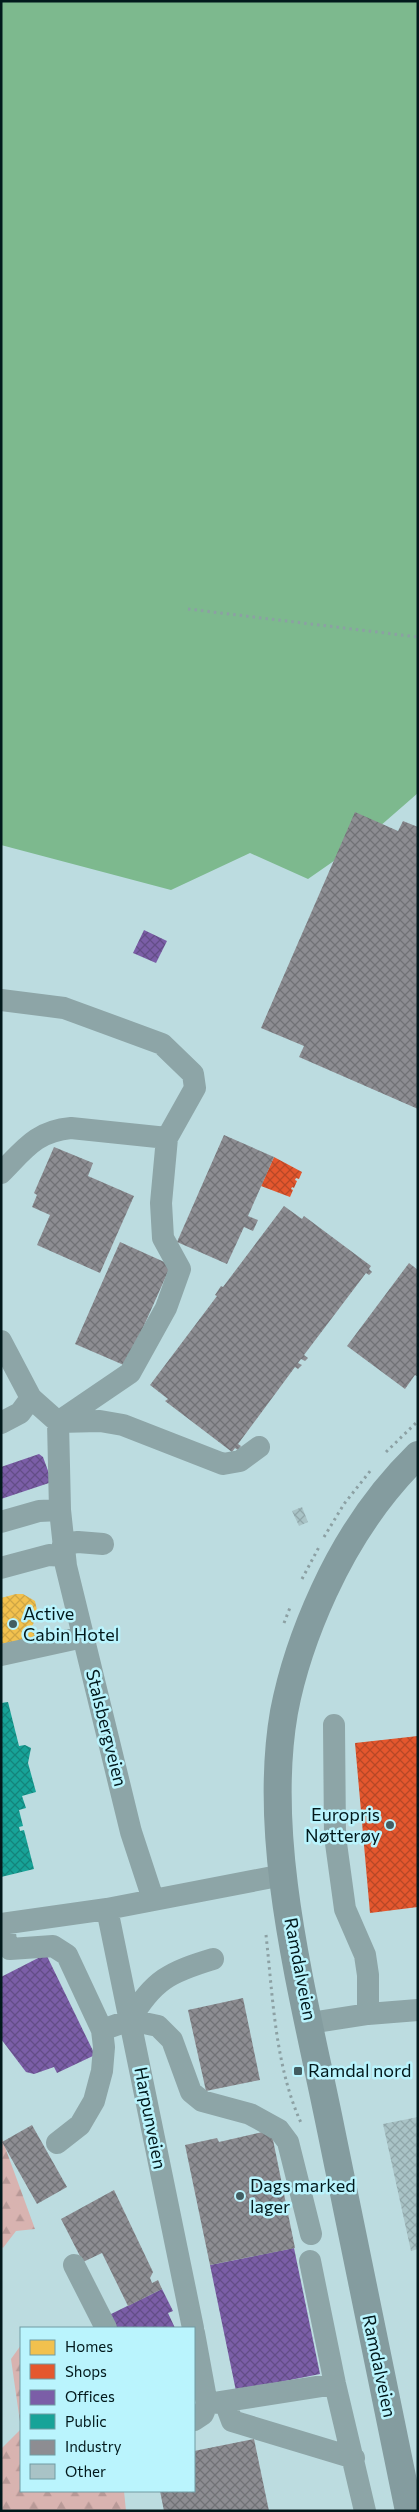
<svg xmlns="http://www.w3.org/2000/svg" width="419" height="2512" viewBox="0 0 419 2512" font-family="Commissioner,sans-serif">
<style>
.forest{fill:url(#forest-firs)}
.water{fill:#7db98e}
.homes{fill:url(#homes-cross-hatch)}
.shops{fill:url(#shops-cross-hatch)}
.offices{fill:url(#offices-cross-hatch)}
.public{fill:url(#public-cross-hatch)}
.industry{fill:url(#industry-cross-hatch)}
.building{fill:url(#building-cross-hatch)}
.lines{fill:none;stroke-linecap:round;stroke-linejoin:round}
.path{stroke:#8ca0a3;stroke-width:3;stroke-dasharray:2.5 4;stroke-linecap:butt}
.minor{stroke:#8da5a7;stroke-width:22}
.major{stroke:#849c9f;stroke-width:28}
.poi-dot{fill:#435d61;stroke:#baf4fd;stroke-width:2}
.labels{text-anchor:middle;stroke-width:5;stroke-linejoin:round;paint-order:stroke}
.poi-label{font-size:18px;fill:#02191c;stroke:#baf4fd;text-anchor:start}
.street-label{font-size:18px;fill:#02191c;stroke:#baf4fd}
</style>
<defs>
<pattern id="forest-firs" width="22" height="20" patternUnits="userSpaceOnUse" patternTransform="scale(1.25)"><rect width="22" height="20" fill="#d8b3b0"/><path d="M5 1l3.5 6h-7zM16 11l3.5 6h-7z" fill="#b89997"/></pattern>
<pattern id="homes-cross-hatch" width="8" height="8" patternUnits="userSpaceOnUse" patternTransform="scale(1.25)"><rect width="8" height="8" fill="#f2c14e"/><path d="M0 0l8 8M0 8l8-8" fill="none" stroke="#cea544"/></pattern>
<pattern id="shops-cross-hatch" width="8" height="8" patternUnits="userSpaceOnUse" patternTransform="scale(1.25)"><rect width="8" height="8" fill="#e4572e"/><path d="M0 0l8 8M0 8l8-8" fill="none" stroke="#b74726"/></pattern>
<pattern id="offices-cross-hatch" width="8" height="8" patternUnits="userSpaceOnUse" patternTransform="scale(1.25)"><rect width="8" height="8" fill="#7b5ea7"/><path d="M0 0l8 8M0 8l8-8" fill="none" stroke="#634d87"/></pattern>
<pattern id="public-cross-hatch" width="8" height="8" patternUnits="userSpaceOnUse" patternTransform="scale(1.25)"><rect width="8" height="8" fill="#17a398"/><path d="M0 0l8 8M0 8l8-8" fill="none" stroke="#13847b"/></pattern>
<pattern id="industry-cross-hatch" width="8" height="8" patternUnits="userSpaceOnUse" patternTransform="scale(1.25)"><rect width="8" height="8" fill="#8d8d92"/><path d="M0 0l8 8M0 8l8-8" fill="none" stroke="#717276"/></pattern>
<pattern id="building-cross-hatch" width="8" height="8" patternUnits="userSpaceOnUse" patternTransform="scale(1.25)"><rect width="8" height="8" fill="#a9c3c6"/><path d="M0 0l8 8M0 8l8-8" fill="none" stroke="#90a7aa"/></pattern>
</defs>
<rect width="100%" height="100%" fill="#bcdce0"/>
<path class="forest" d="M1,2136l34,93 -19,2 -13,17 -2,-2z
M21,2345v146h103l2,20h-125v-62l20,-20 -10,-70z"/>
<path class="water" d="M1,1h417v792l-54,47 -56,39 -58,-26 -79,37 -170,-45z"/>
<path class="homes" d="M16,1594h7l12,7 3,14 -6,11 8,8 -6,4 -33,6v-46z"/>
<path class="shops" d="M274,1157l28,15 -3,7 -3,-1 -1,2 2,1 -3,7 -2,-1 -1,2 2,1 -3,7 -29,-11z
M418,1736v171l-48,6 -15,-170z"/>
<path class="offices" d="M144,930l23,11 -11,22 -23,-10z
M39,1454l4,3 8,22 -2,4 -48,16v-32z
M46,1954l49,101 -38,18 -3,-6 -20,7 -8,-2 -25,-33v-62z
M294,2248l26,126 -84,17 -26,-126z
M162,2289l11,22 -5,2 7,15h-60l-6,-13z"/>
<path class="public" d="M8,1702l11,44 6,-1 6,3 -3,15 8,29 -14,4 4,12 -7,2 4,16 -4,1 1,4 4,-1 10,39 -33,8v-174z"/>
<path class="industry" d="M355,812l43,19 5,-10 15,6v282l-119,-52 5,-11 -43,-18z
M224,1135l50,22 -26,59 10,4 -5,11 -9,-4 -17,37 -50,-22z
M54,1147l39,16 -5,13 46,20 -34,77 -63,-28 13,-30 -18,-8 5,-12 -3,-2z
M284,1206l18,13 2,-3 67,50 -2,3 3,3 -3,3 -3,-2 -62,82 4,3 -3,3 -4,-2 -3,4 4,2 -4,4 -3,-2 -57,77 3,2 -3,4 -3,-2 -3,4 -67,-51 3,-2 -18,-14 67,-89 -2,-1 6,-9 2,1z
M120,1242l51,23 -45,101 -51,-22z
M409,1263l9,7v107l-3,-2 -10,14 -58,-43z
M243,1998l17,82 -54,11 -18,-81z
M32,2125l35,62 -30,17 -35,-62z
M271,2130l24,118 -85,17 -25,-120 32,-7 2,4z
M114,2190l39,82 -3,6 2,5 6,-3 4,9 -34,17 -26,-53 -19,9 -22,-43z
M254,2439l15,72h-105l-4,-20h34v-40z"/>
<path class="building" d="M302,1507l6,15 -9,4 -7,-15z
M418,2117v132l-7,2 -28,-127z"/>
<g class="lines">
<path class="path" d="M188,609l230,28
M386,1452l32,-31
M324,1537l20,-33 27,-34
M302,1579l17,-32
M284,1623l7,-18
M266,1935c7,63 9,132 36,190"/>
<path class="minor" d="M1,1000l63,8 98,36 31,30 2,14 -28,50 -6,65 2,35 17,31 -14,39 -36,65 -72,49 42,-1 23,4 100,39 17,-3 19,-14
M1,1173c23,-23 35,-42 70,-45l96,10
M1,1341l30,57 27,24 2,88 6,56 65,266 22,67
M1,1423l19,-10 11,-15
M1,1522l38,-11 21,-1
M63,1544l15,-2 25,2
M1,1568l48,-13 15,1
M1,1655l82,-18
M334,1725l1,111 10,73 20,46 3,20v39
M107,1909l86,419
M1,1924l106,-15 176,-34
M4,1924l2,18 4,7 43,-3 14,9 35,75 2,17 -2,24 -8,30 -14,24 -23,18
M130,2020c23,-40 40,-48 83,-61
M310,2023l58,-9 50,-4
M102,2030l28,-10 28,6 14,14 19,52 11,9 48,13 29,16 9,12 23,92
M310,2261l25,123 30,127
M74,2265l32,63
M194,2333l13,71 -4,10 -9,6
M225,2402l7,19 122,37
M207,2404l128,-20"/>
<path class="major" d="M409,2511c-26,-127 -52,-254 -78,-381 -26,-130 -70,-286 -47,-418 8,-42 22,-82 40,-121 23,-50 54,-97 94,-136"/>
</g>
<g class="poi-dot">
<circle cx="13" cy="1624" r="5"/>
<circle cx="390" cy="1825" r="5"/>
<rect x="293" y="2066" width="10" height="10" rx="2.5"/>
<circle cx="240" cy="2196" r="5"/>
</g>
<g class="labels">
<g class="poi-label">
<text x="23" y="1620">Active<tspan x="23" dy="21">Cabin Hotel</tspan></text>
<text x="380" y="1821" text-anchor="end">Europris<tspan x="380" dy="21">Nøtterøy</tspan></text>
<text x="308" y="2077">Ramdal nord</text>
<text x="250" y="2192">Dags marked<tspan x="250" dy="21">lager</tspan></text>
</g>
<g class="street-label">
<text transform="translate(106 1728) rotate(76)" y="6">Stalsbergveien</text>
<text transform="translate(300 1969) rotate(79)" y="6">Ramdalveien</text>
<text transform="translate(150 2118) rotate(79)" y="6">Harpunveien</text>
<text transform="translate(379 2366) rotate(78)" y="6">Ramdalveien</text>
</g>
</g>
<rect width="419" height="2512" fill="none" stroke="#02191c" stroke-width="5"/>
<rect x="20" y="2327" width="175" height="165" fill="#baf4fd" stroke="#709ca3"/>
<rect x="30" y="2340" width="25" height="15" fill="#f2c14e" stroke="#709ca3"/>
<text x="65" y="2352" font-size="15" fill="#02191c">Homes</text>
<rect x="30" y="2364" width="25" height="15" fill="#e4572e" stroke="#709ca3"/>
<text x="65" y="2377" font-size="15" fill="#02191c">Shops</text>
<rect x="30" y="2390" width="25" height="15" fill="#7b5ea7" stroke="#709ca3"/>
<text x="65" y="2402" font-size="15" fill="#02191c">Offices</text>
<rect x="30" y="2414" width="25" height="15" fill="#17a398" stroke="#709ca3"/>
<text x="65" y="2427" font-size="15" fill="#02191c">Public</text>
<rect x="30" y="2440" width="25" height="15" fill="#8d8d92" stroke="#709ca3"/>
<text x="65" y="2452" font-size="15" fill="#02191c">Industry</text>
<rect x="30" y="2464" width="25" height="15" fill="#a9c3c6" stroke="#709ca3"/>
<text x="65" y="2477" font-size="15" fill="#02191c">Other</text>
</svg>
